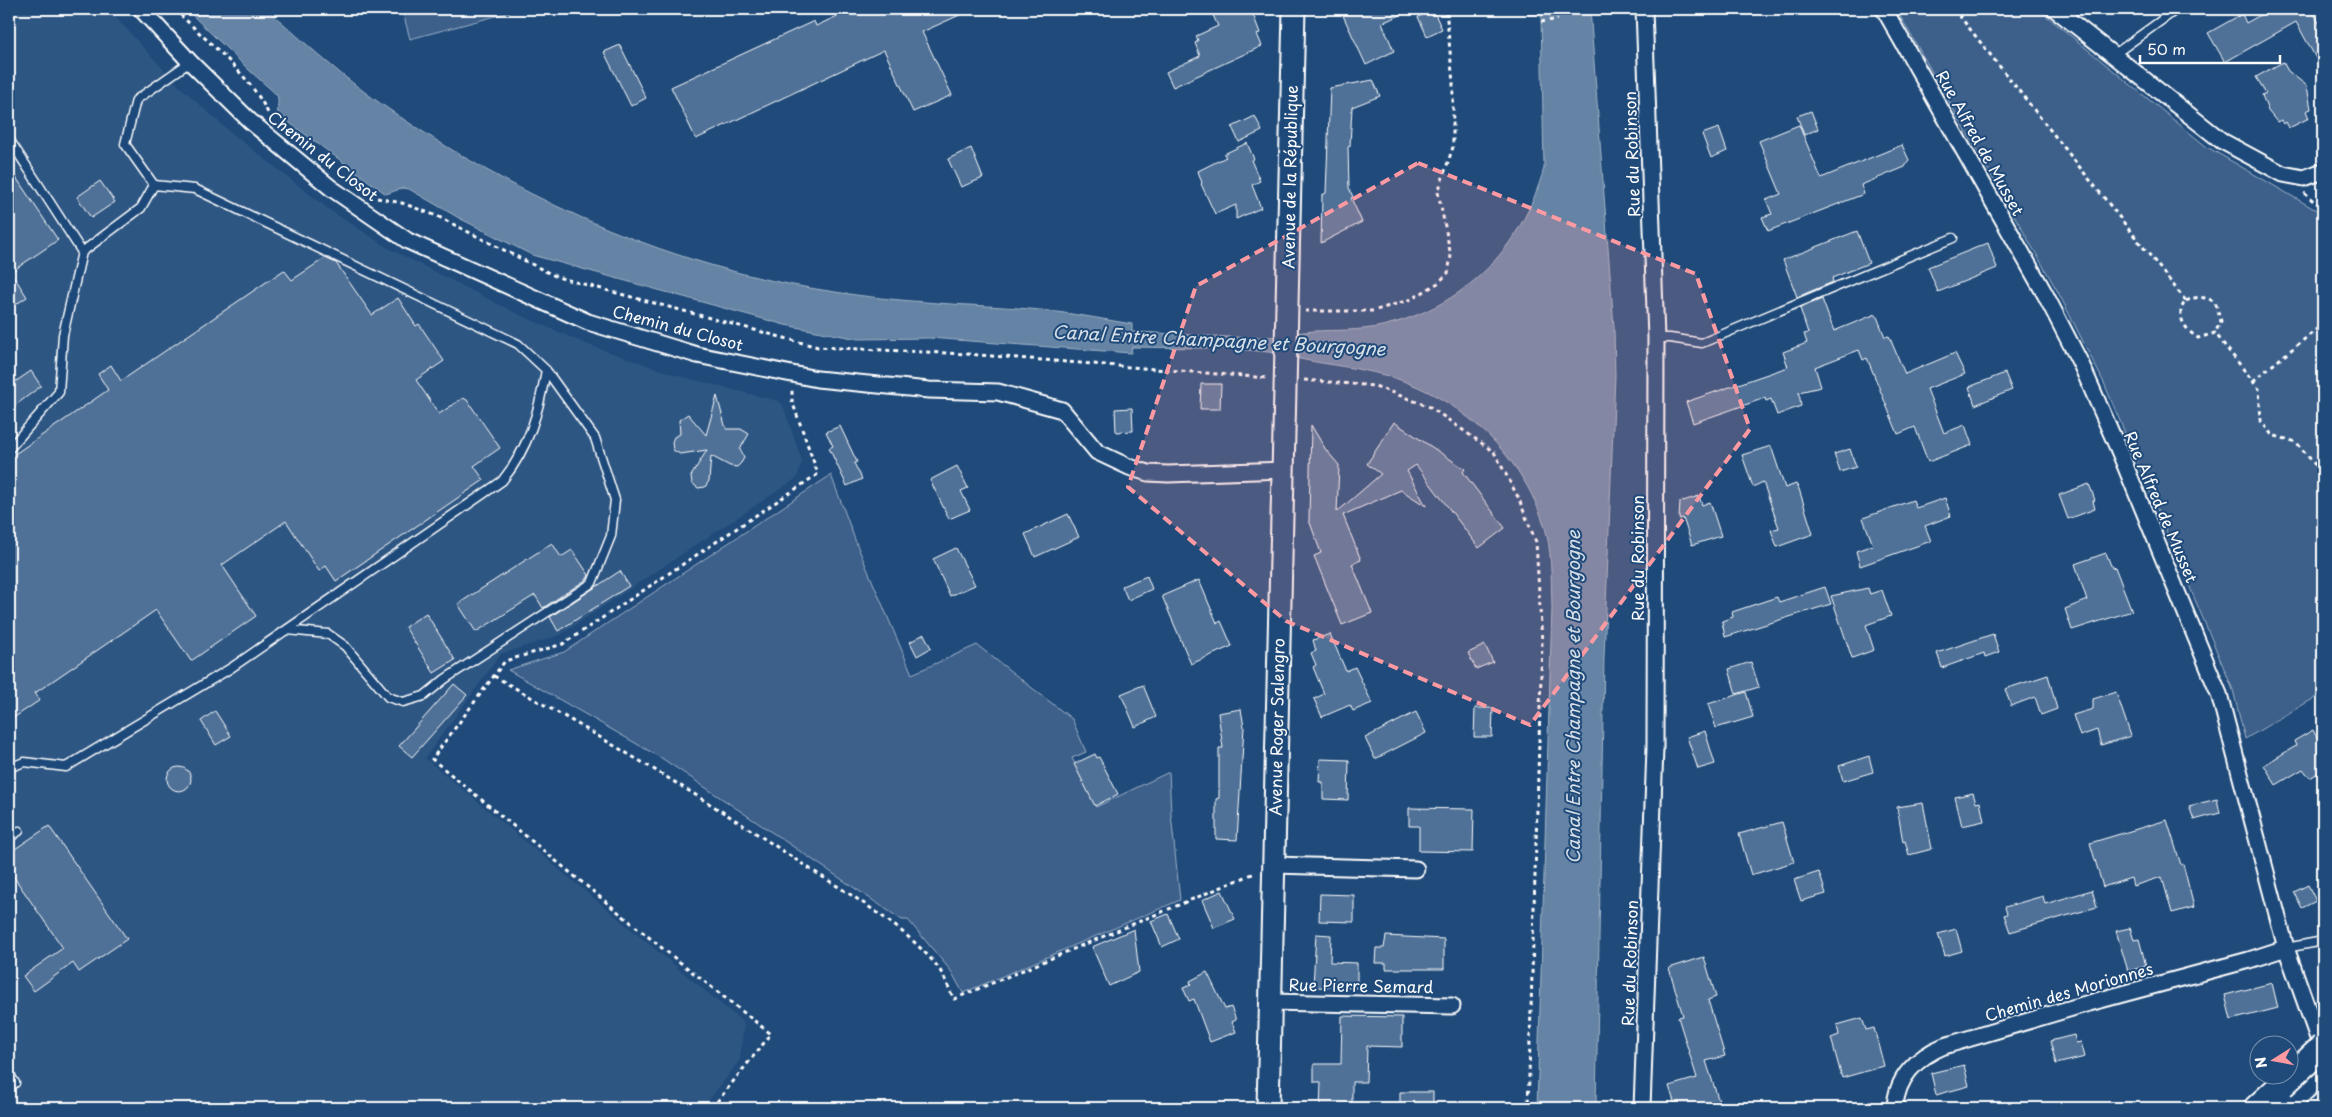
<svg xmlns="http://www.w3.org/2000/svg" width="2332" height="1117" viewBox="0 0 2332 1117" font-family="'Playpen Sans',sans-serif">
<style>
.built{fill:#2e5683}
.green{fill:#3c618b;stroke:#9eb0c5}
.water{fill:#6583a4;stroke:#a3b5c8}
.building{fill:#507197;stroke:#fff}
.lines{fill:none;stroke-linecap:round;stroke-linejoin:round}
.service-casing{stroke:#fff;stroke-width:11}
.minor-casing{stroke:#fff;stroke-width:19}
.secondary-casing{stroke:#fff;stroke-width:25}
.trunk-casing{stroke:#fff;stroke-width:29}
.path{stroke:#fff;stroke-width:3;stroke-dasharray:4 4;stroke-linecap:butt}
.service{stroke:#1f4a7a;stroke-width:8}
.minor{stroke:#1f4a7a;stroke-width:15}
.secondary{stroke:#1f4a7a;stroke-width:21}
.trunk{stroke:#1f4a7a;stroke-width:25}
.trunk-bridge-casing{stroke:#fff;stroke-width:29;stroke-linecap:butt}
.trunk-bridge{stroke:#1f4a7a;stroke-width:25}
.marked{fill:#ff9aa2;fill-opacity:0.2;stroke:#ff9aa2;stroke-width:4;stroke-dasharray:10 6;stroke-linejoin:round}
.labels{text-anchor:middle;stroke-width:4;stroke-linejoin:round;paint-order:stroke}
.street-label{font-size:16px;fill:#fff;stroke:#1f4a7a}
.water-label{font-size:18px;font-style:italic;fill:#d8e0e8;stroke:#1f4a7a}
</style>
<rect width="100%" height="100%" fill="#1f4a7a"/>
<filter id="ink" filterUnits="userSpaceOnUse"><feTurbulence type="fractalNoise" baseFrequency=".02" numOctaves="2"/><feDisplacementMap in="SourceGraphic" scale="10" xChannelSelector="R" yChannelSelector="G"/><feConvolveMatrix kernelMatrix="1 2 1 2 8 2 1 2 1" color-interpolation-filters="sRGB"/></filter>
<g filter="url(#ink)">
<path class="built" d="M9,9h99l69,75 53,48 101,79 59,38 132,67 64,28 93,32 99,25 5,4 19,56 -5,17 -237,157 -59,19 -76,104 319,265 -4,37 -37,48h-694z"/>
<path class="green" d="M402,9h120l-112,30z
M1896,9h142l169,138 116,67v479l-78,46 -12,-49 -129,-307 -46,-91z
M831,475l26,70 55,129 65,-29 95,74 14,33 -14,6 24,49 73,-35 2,42 9,86 -217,93 -12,-22 -43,-51h-6l-239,-161 -155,-89 56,-18z"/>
<path class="water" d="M186,9h81c39,35 77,70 120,99 122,84 261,149 406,177 44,8 88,14 132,17 44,4 88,4 132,10 25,3 50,8 75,12v8c44,1 93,7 137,5 15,-1 29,-5 45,-6 22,-1 45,0 68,-5 82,-19 140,-77 162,-158l-3,-153h-13l-1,-6h63l24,318 1,49 -11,281 -8,451h-59l15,-501c-1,-24 0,-49 -5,-72 -20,-77 -87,-140 -163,-160 -26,-7 -53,-10 -79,-15 -12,-2 -24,-7 -37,-8 -44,-5 -91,-4 -136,-5l-1,6 -202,-15 -71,1 -73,-14 -253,-70 -73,-37 -50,-29 -6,-1 -17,6 -107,-79c-4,-7 2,-14 -3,-21l-27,-24z"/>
<path class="building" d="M852,9h121l-51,23 30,63 -39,17 -29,-62 -188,89 -25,-52 143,-66 2,5z
M1210,9h41l9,24 -3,1 5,12 -89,41 -7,-15 34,-16 -5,-13 3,-2 -2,-5 22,-10z
M1340,9h74l-32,14 12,28 -28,14z
M2271,9h47l-5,3 10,18v41l-27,-49 -71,40 -17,-29 34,-19 4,9z
M1433,10l9,19 -15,7 -9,-19z
M620,45l26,53 -15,8 -27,-54z
M2283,62l5,9 19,15 4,23 -5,2 3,7 -20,10 -3,-6 -3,2 -2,-4 -4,2 -9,-11 -6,-16 4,-2 -10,-16z
M1373,80l7,16 -28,11 -2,39 -2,1 1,41 4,9 -2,1 11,24 -41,21 1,-48 4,-2 4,-105z
M1811,111l7,18 -14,6 -7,-19z
M1255,116l7,15 -23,11 -7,-15z
M1799,125l22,53 81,-33 7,15 -4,7 -44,18 3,9 -96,37 -6,-14 10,-3 -6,-14 15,-6 -22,-53z
M1719,128l8,23 -16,7 -9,-24z
M1247,143l7,16 -3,1 9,21 -8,4 9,23 -25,11v-14l-21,9 -14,-30 1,-1 -4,-12 28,-14 -2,-3z
M971,148l12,30 -22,9 -13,-28z
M9,167l49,73 -47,32 16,25 -18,12z
M100,181l15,21 -24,16 -14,-21z
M1857,231l12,32 -37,15 1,4 -36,15 -14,-37z
M1988,243l9,25 -59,24 -10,-25z
M325,258l11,5 36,52 26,-17 18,28 3,-2 25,37 -28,19 23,34 24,-16 4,2 33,48 -26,18 10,14 -148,101 -10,-15 -7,5 -33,-50 -64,44 34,51 -65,45 -35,-51 -121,83 5,7 -31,21v-263l99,-68 -10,-16 13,-9 10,16 163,-111 8,10z
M1822,299l12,32 42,-17 9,23 4,-1 16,38 50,-21 10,21 -38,15 17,44 21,-8 7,20 -44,17 -13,-35 -17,7 -31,-76 -4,2 -4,-10 -44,17 6,20 -22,5 2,14 -24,9 -6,-16 -5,2 -1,-3 -72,25 -7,-21 102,-35 -5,-15 24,-9 -3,-9 4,-1 -8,-25z
M31,371l10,15 -32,24v-24z
M2005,373l7,17 -37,15 -6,-18z
M1201,384h20l-1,25h-20z
M717,396l9,33h15l8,5 -9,15 4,9 -3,5 -4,4 -7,-1 -19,-10 -2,25 -4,6 -7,1 -6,-5 -1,-7 16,-26 -27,4 -7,-4 -1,-8 2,-5 6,-3 -1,-14 9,-6 18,21z
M1132,408l1,23 -17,1 -1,-23z
M1394,422l71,47 -2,3 42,56 -26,20 -63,-83 -9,6 19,35 -25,-16 -58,25 18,45 -9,4 20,49 -30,12 -28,-69 7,-3 -12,-33 2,-95 15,25 13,15 -2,47 44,-38 -14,-10z
M840,426l17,36 -3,1 8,16 -15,7 -18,-38 4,-2 -7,-14z
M1771,446l14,42 11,-4 3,5 14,45 -36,13 -6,-17 8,-2 -16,-46 -10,5 -11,-32z
M1850,449l6,18 -16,5 -6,-18z
M957,466l11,22 -7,3 9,19 -21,9 -19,-39z
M2089,484l6,16 -2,1 2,8 -27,10 -9,-24z
M1699,496l3,9 8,-3 11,34 -29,9 -9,-27 -4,1 1,-17z
M1945,498l6,18 -26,10 6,15 -71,25 -4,-15 17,-6 -10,-27 50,-18 3,8z
M1068,514l11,23 -44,20 -10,-23z
M552,543l9,14 11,-7 17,25 -2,4 -44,29 -8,-13 -59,37 -18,-28z
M956,548l19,37 -25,11 -17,-37z
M2106,553l6,15 3,-1 17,44 -60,19 -7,-21 22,-9 -12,-36z
M620,571l9,15 -71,45 -8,-14z
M1147,576l5,13 -24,11 -6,-14z
M1199,580l18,43 4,-2 11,25 -41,18 -29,-68z
M1825,587l6,17 -106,33 -3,-16 11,-4 -1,-5 45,-15 2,5z
M1868,588l2,6 12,-4 9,26 -25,9 8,25 -22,8 -21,-62z
M426,613l29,47 -21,13 -29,-46z
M924,634l7,14 -14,8 -7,-14z
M1330,634l16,37 9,-4 17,36 -19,8 -3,-6 -28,12 -8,-18 10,-5 -11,-27 3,-2 -5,-12 5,-2 -3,-11z
M1993,634l6,18 -14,5 -1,-4 -42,15 -5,-15z
M1485,645l8,17 -17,7 -8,-16z
M1751,662l8,25 -23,7 -7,-25z
M2048,675l9,34 -16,6 -6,-18 -24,9 -6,-17z
M454,684l13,11 -55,62 -13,-11z
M1143,685l13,32 -21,10 -14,-33z
M1746,692l7,25 -37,11 -8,-24z
M2116,692l15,44 -30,9 -4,-15 -17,6 -7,-21 20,-6v-10z
M1475,708h18l-1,29h-18z
M1241,709l3,18 -7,113 -21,-1v-40l3,-1v-50h4l-5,-35z
M215,711l16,25 -15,9 -15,-24z
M1416,712l10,21 -51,26 -10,-21z
M2313,730l10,19v21l-13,8 -7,-9 -27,16 -12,-20 32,-19 -2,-5z
M1705,731l10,33 -17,5 -11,-32z
M1095,754l2,4 2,-1 19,37 -23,12 -21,-42z
M1869,756l4,16 -30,9 -4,-15z
M1320,759l29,1 -1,40 -25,-1v-17h-4z
M167 779a12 12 0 1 1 24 0a12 12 0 1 1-24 0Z
M1973,793l3,10 4,-1 4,19 -22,5 -7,-29z
M2217,799l3,14 -26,7 -5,-14z
M1923,803l9,46 -23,6 -4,-14 -2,1 -6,-35z
M1409,808l65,1 -1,43 -54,-1v-25h-10z
M2167,820l14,45 2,-1 11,43 -22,6 -10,-36 -29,9 -2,-8 -28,9 -13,-44z
M1782,822l12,40 -43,13 -12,-41z
M49,826l78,113 -48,33 -6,-9 -39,28 -11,-15 40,-28 -54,-78v-17z
M1819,872l7,22 -25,7 -7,-21z
M2308,885l8,16 -14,7 -8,-16z
M2092,890l5,17 -87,25 -6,-17 3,-1 -2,-7 38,-11 2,8z
M1222,891l13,28 -21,9 -12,-28z
M1320,894l34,1v27l-35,-1z
M1168,914l11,25 -17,8 -11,-26z
M2130,928l4,12 5,-1 7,27 -18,5 -12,-40z
M1134,929l5,43 -30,14 -17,-39z
M1956,929l6,22 -17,5 -7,-22z
M1316,934l15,1 -1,27 27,1v25l-44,-1z
M1386,936l58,3v30h-58v-6h-11l1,-15h8z
M1704,957l12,40 -8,3 17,56 -19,5 15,47h-15v-2l-30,2 -7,-22 28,-8 -19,-61 5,-1 -14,-48z
M1207,972l18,37 6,-2 5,13 -4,2 4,10 -26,10 -16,-43 -5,2 -6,-13 8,-3 -1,-4z
M2272,983l6,25 -47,12 -6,-25z
M1342,1016l60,1v30l-35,-1 -1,36h-14v26h-32l1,-26h-7v-18h27z
M1862,1018l4,12 8,-2 10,38 -42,12 -11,-40 8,-3 -2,-10z
M2074,1035l2,8 5,-1 4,15 -29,7 -6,-23z
M1964,1065l5,21 -33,9 -5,-22z
M1400,1092h33v16h-33z"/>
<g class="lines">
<g class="service-casing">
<path id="service" d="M2066,19l9,-10
M2112,56l65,-47
M190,62l-54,38 -11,44 29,41 41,4 323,155 28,26 49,68 20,62 -4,36 -19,47 -147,96 -21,17 -21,6 -15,-5 -43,-51 -17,-12 -41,-4
M9,139l73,113
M1656,338h14l32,5 251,-105
M9,449l50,-57 4,-57 19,-83 59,-44 13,-23
M9,768l15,-6 42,5 165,-99 271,-187c27,-33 37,-70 44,-111
M9,838l10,-7
M2286,948l37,-7
M9,1073l6,10"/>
</g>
<g class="minor-casing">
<path id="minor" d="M141,9l49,53 60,59 81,67 77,53 180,81 109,33 120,24 112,11 69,2 64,18 35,42 32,15 19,6 20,1 115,-4
M1884,9l161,285 36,70 39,89 99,241 67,254 37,104
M2055,9l167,132 61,33 21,4 19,-7
M1274,865l142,4
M1270,1002l182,4
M1642,1108l13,-360 1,-410 -12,-329
M1895,1108c1,-30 22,-51 49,-62l145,-43 160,-43 37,-12"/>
</g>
<g class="secondary-casing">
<path id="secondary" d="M1268,1108l26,-1099"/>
</g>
<g class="trunk-casing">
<path id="trunk" d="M2257,1108l25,-23
M2281,1108l42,-39"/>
</g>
<path class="path" d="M175,9c32,34 72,61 93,104
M1954,9l232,292c-12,13 -1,29 12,37l17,-5 44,56 2,32 11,14 24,7 27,32
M1541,22l17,-3
M2304,193l19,16
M377,198l25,5 35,13 120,61 261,70 149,7 301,24
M2186,301c11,-5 18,-5 29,1l6,19 -6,12
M1305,311h68l39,-12 26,-16 10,-10 3,-17 -13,-64 15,-45v-64l-7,-74
M1304,380l71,6 55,21 64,45 24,45 18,45 6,100 -14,466
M2253,381l70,-57
M494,676c100,57 199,115 295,179 50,34 109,64 148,111 7,9 12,23 17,33l301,-126
M712,1108l59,-74 -109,-86 -230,-189 73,-98 58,-17 255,-170 -26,-73v-12"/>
<use href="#service" class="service"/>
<use href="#minor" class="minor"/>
<use href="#secondary" class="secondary"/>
<use href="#trunk" class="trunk"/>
<g class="trunk-bridge-casing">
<path id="trunk-bridge" d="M2282,1085l41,-38"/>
</g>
<use href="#trunk-bridge" class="trunk-bridge"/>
</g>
</g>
<path class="marked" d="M1418,163l278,111 54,155 -220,296 -244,-104 -158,-134 68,-201z"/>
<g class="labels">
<g class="street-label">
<text transform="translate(1980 143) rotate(61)" y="6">Rue Alfred de Musset</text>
<text transform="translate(1632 154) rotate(-92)" y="6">Rue du Robinson</text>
<text transform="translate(323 156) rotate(38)" y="6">Chemin du Closot</text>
<text transform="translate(1290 177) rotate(-89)" y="6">Avenue de la République</text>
<text transform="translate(678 328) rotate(15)" y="6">Chemin du Closot</text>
<text transform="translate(2161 507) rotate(67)" y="6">Rue Alfred de Musset</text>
<text transform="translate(1638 558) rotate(-90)" y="6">Rue du Robinson</text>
<text transform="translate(1277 727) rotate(-89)" y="6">Avenue Roger Salengro</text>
<text transform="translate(1630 963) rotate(-88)" y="6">Rue du Robinson</text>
<text transform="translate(1361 986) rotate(1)" y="6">Rue Pierre Semard</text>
<text transform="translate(2069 992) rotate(-16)" y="6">Chemin des Morionnes</text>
</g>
<g class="water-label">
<text transform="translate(1219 341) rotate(3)" y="6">Canal Entre Champagne et Bourgogne</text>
<text transform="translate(1574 697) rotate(-90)" y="6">Canal Entre Champagne et Bourgogne</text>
</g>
</g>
<rect width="2332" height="1117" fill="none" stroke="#1f4a7a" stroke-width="30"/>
<rect x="15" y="15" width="2302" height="1087" fill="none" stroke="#fff" stroke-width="2" filter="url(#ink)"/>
<g transform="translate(2274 1060) rotate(259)"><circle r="24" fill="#1f4a7a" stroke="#7992af"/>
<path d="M0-4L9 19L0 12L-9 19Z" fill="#ff9aa2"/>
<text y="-8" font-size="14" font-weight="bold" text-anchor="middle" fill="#ffffff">N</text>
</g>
<path d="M2140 55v8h140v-8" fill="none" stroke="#ffffff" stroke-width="2.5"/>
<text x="2147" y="55" font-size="15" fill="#ffffff" stroke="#1f4a7a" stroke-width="4" paint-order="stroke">50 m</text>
</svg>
